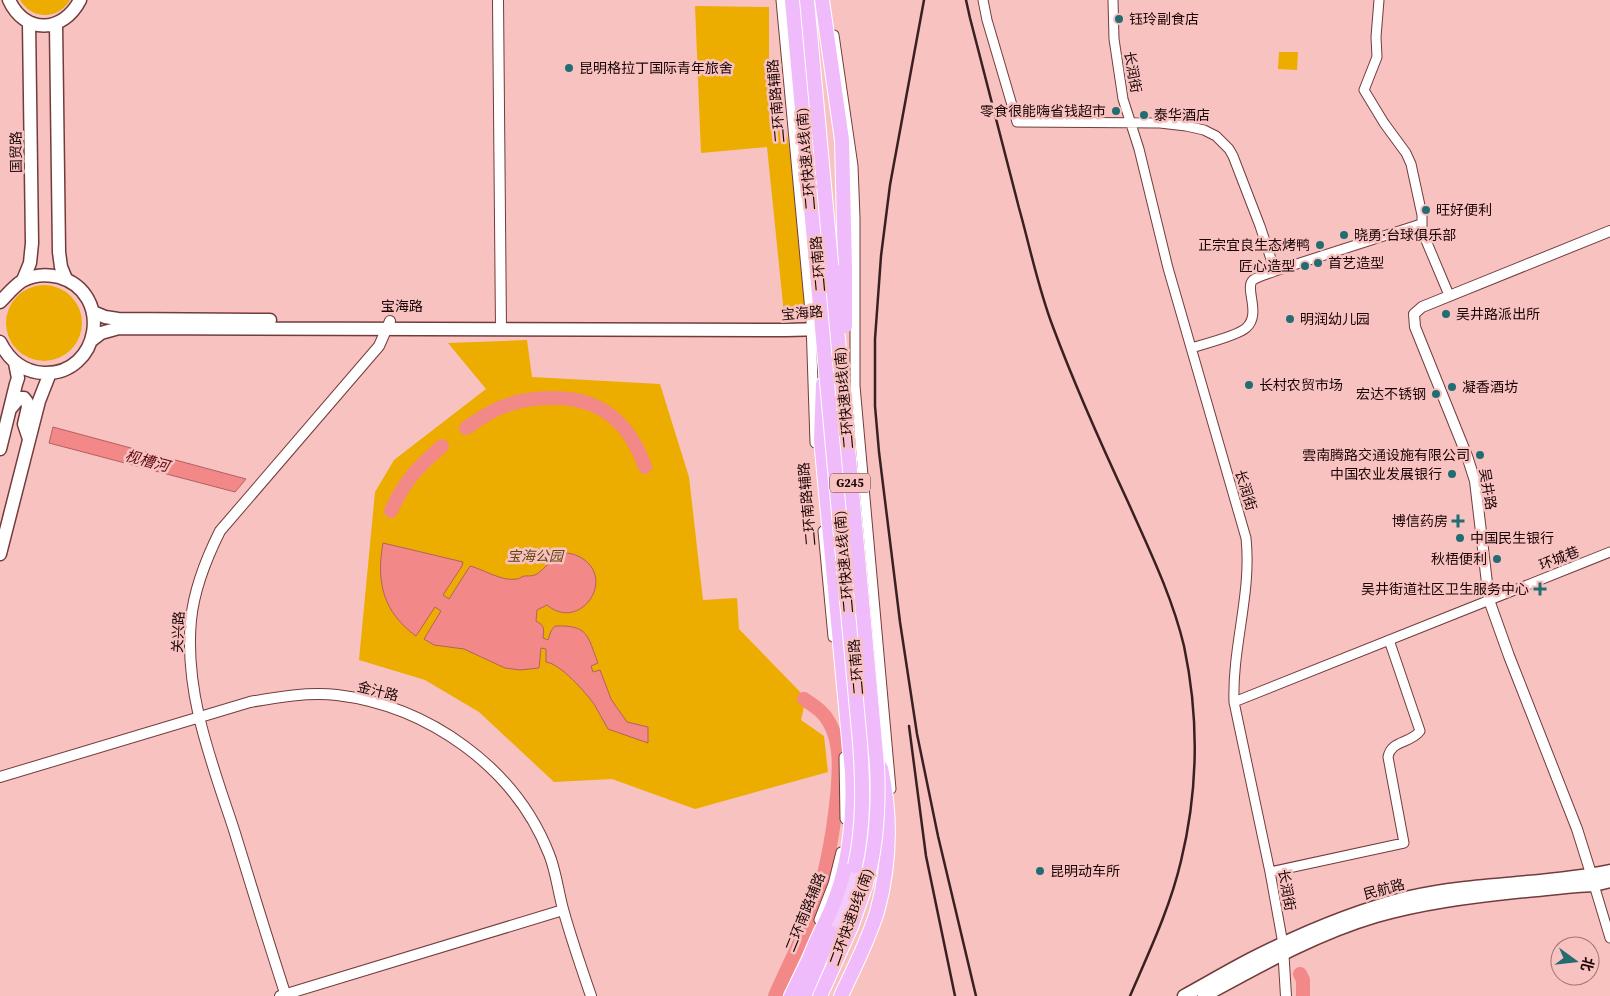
<svg xmlns="http://www.w3.org/2000/svg" width="1610" height="996" viewBox="0 0 1610 996" font-family="'Source Serif 4','Noto Sans SC',serif">
<style>
.green{fill:#edac00}
.water{fill:#f38888;stroke:#b26161}
.lines{fill:none;stroke-linecap:round;stroke-linejoin:round}
.river{stroke:#f38888;stroke-width:14}
.minor-casing{stroke:#733c3c;stroke-width:11}
.tertiary-casing{stroke:#733c3c;stroke-width:12}
.secondary-casing{stroke:#733c3c;stroke-width:15}
.primary-casing{stroke:#fff;stroke-width:16}
.trunk-casing{stroke:#fff;stroke-width:16}
.minor{stroke:#fff;stroke-width:9}
.tertiary{stroke:#fff;stroke-width:10}
.secondary{stroke:#fff;stroke-width:12}
.primary{stroke:#f4ccfb;stroke-width:14}
.trunk{stroke:#f0bbfa;stroke-width:14}
.rail{stroke:#3a2121;stroke-width:2.5}
.trunk-bridge-casing{stroke:#fff;stroke-width:16;stroke-linecap:butt}
.trunk-bridge{stroke:#f0bbfa;stroke-width:14}
.poi-dot{fill:#216d71;stroke:#f8c2c0;stroke-width:2}
.labels{text-anchor:middle;stroke-width:5;stroke-linejoin:round;paint-order:stroke}
.shield{fill:#f8c2c0;stroke:#5d3e3e;stroke-width:1}
.shield-label{font-size:12px;font-weight:bold;fill:#1a0506}
.poi-label{font-size:14px;fill:#1a0506;stroke:#f8c2c0;text-anchor:start}
.street-label{font-size:14px;fill:#1a0506;stroke:#f8c2c0}
.park-label{font-size:14px;font-style:italic;fill:#614710;stroke:#f8c2c0}
.water-label{font-size:15px;font-style:italic;fill:#610d17;stroke:#f8c2c0}
</style>
<rect width="100%" height="100%" fill="#f8c2c0"/>
<path class="green" d="M20,0h50c-12,20 -38,20 -50,0z
M695,6l74,1v67l19,66 13,87 4,84 -21,3 -17,-167 -66,6z
M1279,52h19l-1,18 -19,-1z
M6 323a38 38 0 1 1 76 0a38 38 0 1 1-76 0Z
M527,340l5,37 128,7 29,93 14,123 34,-2 2,31 67,69 -5,22 23,16 4,36 -133,37 -83,-30 -58,3 -75,-70 -54,-32 -66,-20 16,-168 19,-32 92,-71 -38,-46z"/>
<path class="water" d="M53,427l193,52 -11,13 -186,-49z
M383,543l80,19 -1,4 -19,29 6,4 21,-33c13,3 32,16 47,13 2,0 4,-2 7,-3 3,0 8,0 11,-1 16,-8 19,-31 45,-18 38,21 0,76 -33,48l-10,5 -1,11c9,5 8,8 7,17l5,2 3,-9 4,-5c34,-1 32,9 43,37l-7,3 2,6 7,-2 11,29 16,23 21,5v16l-40,-14c-5,-8 -9,-17 -14,-25 -9,-12 -33,-40 -48,-42v-13l-5,-1 -2,20 -19,2 -15,-2 -41,-19 -30,-4 -10,-6 17,-28 -6,-4 -19,29c-33,-24 -40,-54 -33,-93z"/>
<g class="lines">
<path class="river" d="M466,428c9,-6 19,-13 29,-18 17,-8 38,-12 56,-12 48,-1 78,23 94,69
M391,511c13,-30 27,-44 51,-65
M1300,974l3,6v16
M775,996c13,-30 29,-60 40,-91 12,-35 18,-71 22,-108 2,-24 5,-53 -8,-75 -6,-11 -15,-16 -25,-23"/>
<g class="minor-casing">
<path id="minor" d="M781,0l30,322 4,121
M983,0l4,20 30,102 143,1 26,3 18,4 12,6 13,13 4,7 27,70 15,45
M1113,0l1,39 9,60 16,50 29,119 78,270c6,55 -14,109 -12,164l36,170 13,72
M1379,0l-3,37 1,20 -13,33 20,33 22,30 5,11 11,51v16l27,64
M834,35l19,131 2,52v168l36,403
M1191,348c13,-4 46,-12 55,-20 16,-14 -2,-40 7,-48 6,-4 15,-6 22,-9l146,-47
M823,531l10,106
M1234,702l376,-150
M844,757l1,62
M1270,872l134,-29 -16,-86c3,-17 22,-13 32,-26l-31,-91
M1594,885l16,53
M819,920l14,-36 8,-32"/>
</g>
<g class="tertiary-casing">
<path id="tertiary" d="M498,0l3,329
M0,777l250,-75c28,-5 58,-10 87,-7 91,11 178,72 212,159 7,17 9,37 14,55 8,29 18,58 28,87
M1593,880l-16,-51 -68,-173 -20,-56 -14,-119 -8,-25 -52,-129 -1,-13 8,-7 188,-76
M1283,947l3,49
M280,996l283,-86
M286,996c-18,-55 -35,-111 -52,-166 -22,-67 -50,-137 -43,-210 3,-31 15,-61 29,-89l159,-185 11,-25"/>
</g>
<g class="secondary-casing">
<path id="secondary" d="M9,0c16,35 54,33 71,0
M56,24l3,228 2,15 5,12
M23,280l7,-17 2,-20 -3,-221
M0,302c7,-7 13,-15 22,-21 11,-6 25,-7 37,-4 55,16 41,98 -15,96 -21,-1 -35,-13 -44,-31
M93,312l12,5 13,2 152,1
M92,340l9,-7 18,-5 667,2 38,-1 6,-3
M11,408l8,-10h5l3,4 1,5 -4,17 5,15
M0,449l16,-65 2,-6 -3,-15
M0,554l39,-153 11,-28
M1184,996c22,-12 44,-25 67,-37 51,-26 103,-48 159,-62 66,-15 134,-12 200,-26
M1204,996c55,-30 111,-62 172,-80 45,-13 92,-19 139,-24 26,-2 53,-6 79,-7l16,-4"/>
</g>
<g class="primary-casing">
<path id="primary" d="M828,946l21,-52 11,-39"/>
</g>
<g class="trunk-casing">
<path id="trunk" d="M822,0l20,140 3,128
M810,957c7,-20 19,-39 26,-60 15,-41 18,-83 16,-125l-31,-333 2,-55
M791,996l23,-47
M804,996l27,-63
M820,996l31,-69 15,-43
M841,996c13,-28 27,-55 36,-84 13,-47 14,-97 4,-144"/>
</g>
<use href="#minor" class="minor"/>
<use href="#tertiary" class="tertiary"/>
<use href="#secondary" class="secondary"/>
<use href="#primary" class="primary"/>
<use href="#trunk" class="trunk"/>
<path class="rail" d="M924,0l-34,185 -9,71 -6,83v67l4,46 21,170 17,112 21,102 38,160
M966,0l4,18c16,63 33,126 49,190 11,39 19,80 34,119 22,59 48,117 75,175 21,47 44,94 56,144 15,71 14,145 -3,215 -11,47 -32,91 -51,135
M909,726l17,130 29,140"/>
<g class="trunk-bridge-casing">
<path id="trunk-bridge" d="M792,0l68,743c3,41 4,82 -5,123
M807,0l70,765c2,41 0,80 -11,119
M845,268v58"/>
</g>
<use href="#trunk-bridge" class="trunk-bridge"/>
</g>
<g class="poi-dot">
<circle cx="1119" cy="19" r="5"/>
<circle cx="569" cy="68" r="5"/>
<circle cx="1116" cy="111" r="5"/>
<circle cx="1144" cy="115" r="5"/>
<circle cx="1426" cy="210" r="5"/>
<circle cx="1344" cy="235" r="5"/>
<circle cx="1320" cy="245" r="5"/>
<circle cx="1318" cy="263" r="5"/>
<circle cx="1305" cy="266" r="5"/>
<circle cx="1446" cy="314" r="5"/>
<circle cx="1290" cy="319" r="5"/>
<circle cx="1249" cy="385" r="5"/>
<circle cx="1452" cy="387" r="5"/>
<circle cx="1436" cy="394" r="5"/>
<circle cx="1480" cy="455" r="5"/>
<circle cx="1452" cy="474" r="5"/>
<path d="M1455.5 513.5h5v5h5v5h-5v5h-5v-5h-5v-5h5z"/>
<circle cx="1460" cy="538" r="5"/>
<circle cx="1497" cy="559" r="5"/>
<path d="M1537.5 581.5h5v5h5v5h-5v5h-5v-5h-5v-5h5z"/>
<circle cx="1040" cy="871" r="5"/>
</g>
<g class="labels">
<rect class="shield" x="830" y="473.5" width="40" height="19" rx="4"/>
<g class="shield-label">
<text x="850" y="487">G245</text>
</g>
<g class="poi-label">
<text x="1129" y="24">钰玲副食店</text>
<text x="579" y="73">昆明格拉丁国际青年旅舍</text>
<text x="1106" y="116" text-anchor="end">零食很能嗨省钱超市</text>
<text x="1154" y="120">泰华酒店</text>
<text x="1436" y="215">旺好便利</text>
<text x="1354" y="240">晓勇·台球俱乐部</text>
<text x="1310" y="250" text-anchor="end">正宗宜良生态烤鸭</text>
<text x="1328" y="268">首艺造型</text>
<text x="1295" y="271" text-anchor="end">匠心造型</text>
<text x="1456" y="319">吴井路派出所</text>
<text x="1300" y="324">明润幼儿园</text>
<text x="1259" y="390">长村农贸市场</text>
<text x="1462" y="392">凝香酒坊</text>
<text x="1426" y="399" text-anchor="end">宏达不锈钢</text>
<text x="1470" y="460" text-anchor="end">雲南腾路交通设施有限公司</text>
<text x="1442" y="479" text-anchor="end">中国农业发展银行</text>
<text x="1448" y="526" text-anchor="end">博信药房</text>
<text x="1470" y="543">中国民生银行</text>
<text x="1487" y="564" text-anchor="end">秋梧便利</text>
<text x="1529" y="594" text-anchor="end">吴井街道社区卫生服务中心</text>
<text x="1050" y="876">昆明动车所</text>
</g>
<g class="street-label">
<text transform="translate(1133 72) rotate(80)" y="5">长润街</text>
<text transform="translate(776 101) rotate(-95)" y="5">二环南路辅路</text>
<text transform="translate(16 152) rotate(-91)" y="5">国贸路</text>
<text transform="translate(806 159) rotate(-95)" y="5">二环快速A线(南)</text>
<text transform="translate(818 264) rotate(-95)" y="5">二环南路</text>
<text x="402" y="311">宝海路</text>
<text transform="translate(802 313) rotate(-5)" y="5">宝海路</text>
<text transform="translate(844 398) rotate(-95)" y="5">二环快速B线(南)</text>
<text transform="translate(1488 489) rotate(80)" y="5">吴井路</text>
<text transform="translate(1246 490) rotate(73)" y="5">长润街</text>
<text transform="translate(807 504) rotate(-95)" y="5">二环南路辅路</text>
<text transform="translate(1559 558) rotate(-21)" y="5">环城巷</text>
<text transform="translate(844 562) rotate(-95)" y="5">二环快速A线(南)</text>
<text transform="translate(178 632) rotate(-87)" y="5">关兴路</text>
<text transform="translate(856 667) rotate(-95)" y="5">二环南路</text>
<text transform="translate(378 691) rotate(14)" y="5">金汁路</text>
<text transform="translate(1384 889) rotate(-15)" y="5">民航路</text>
<text transform="translate(1287 890) rotate(80)" y="5">长润街</text>
<text transform="translate(805 912) rotate(-68)" y="5">二环南路辅路</text>
<text transform="translate(851 917) rotate(-70)" y="5">二环快速B线(南)</text>
</g>
<g class="park-label">
<text x="535" y="561">宝海公园</text>
</g>
<g class="water-label">
<text transform="translate(147 461) rotate(15)" y="5">枧槽河</text>
</g>
</g>
<g transform="translate(1575 961) rotate(105)"><circle r="24" fill="#f8c2c0" stroke="#9f7676"/>
<path d="M0-4L9 19L0 12L-9 19Z" fill="#216d71"/>
<text y="-8" font-size="14" font-weight="bold" text-anchor="middle" fill="#1a0506">北</text>
</g>
</svg>
